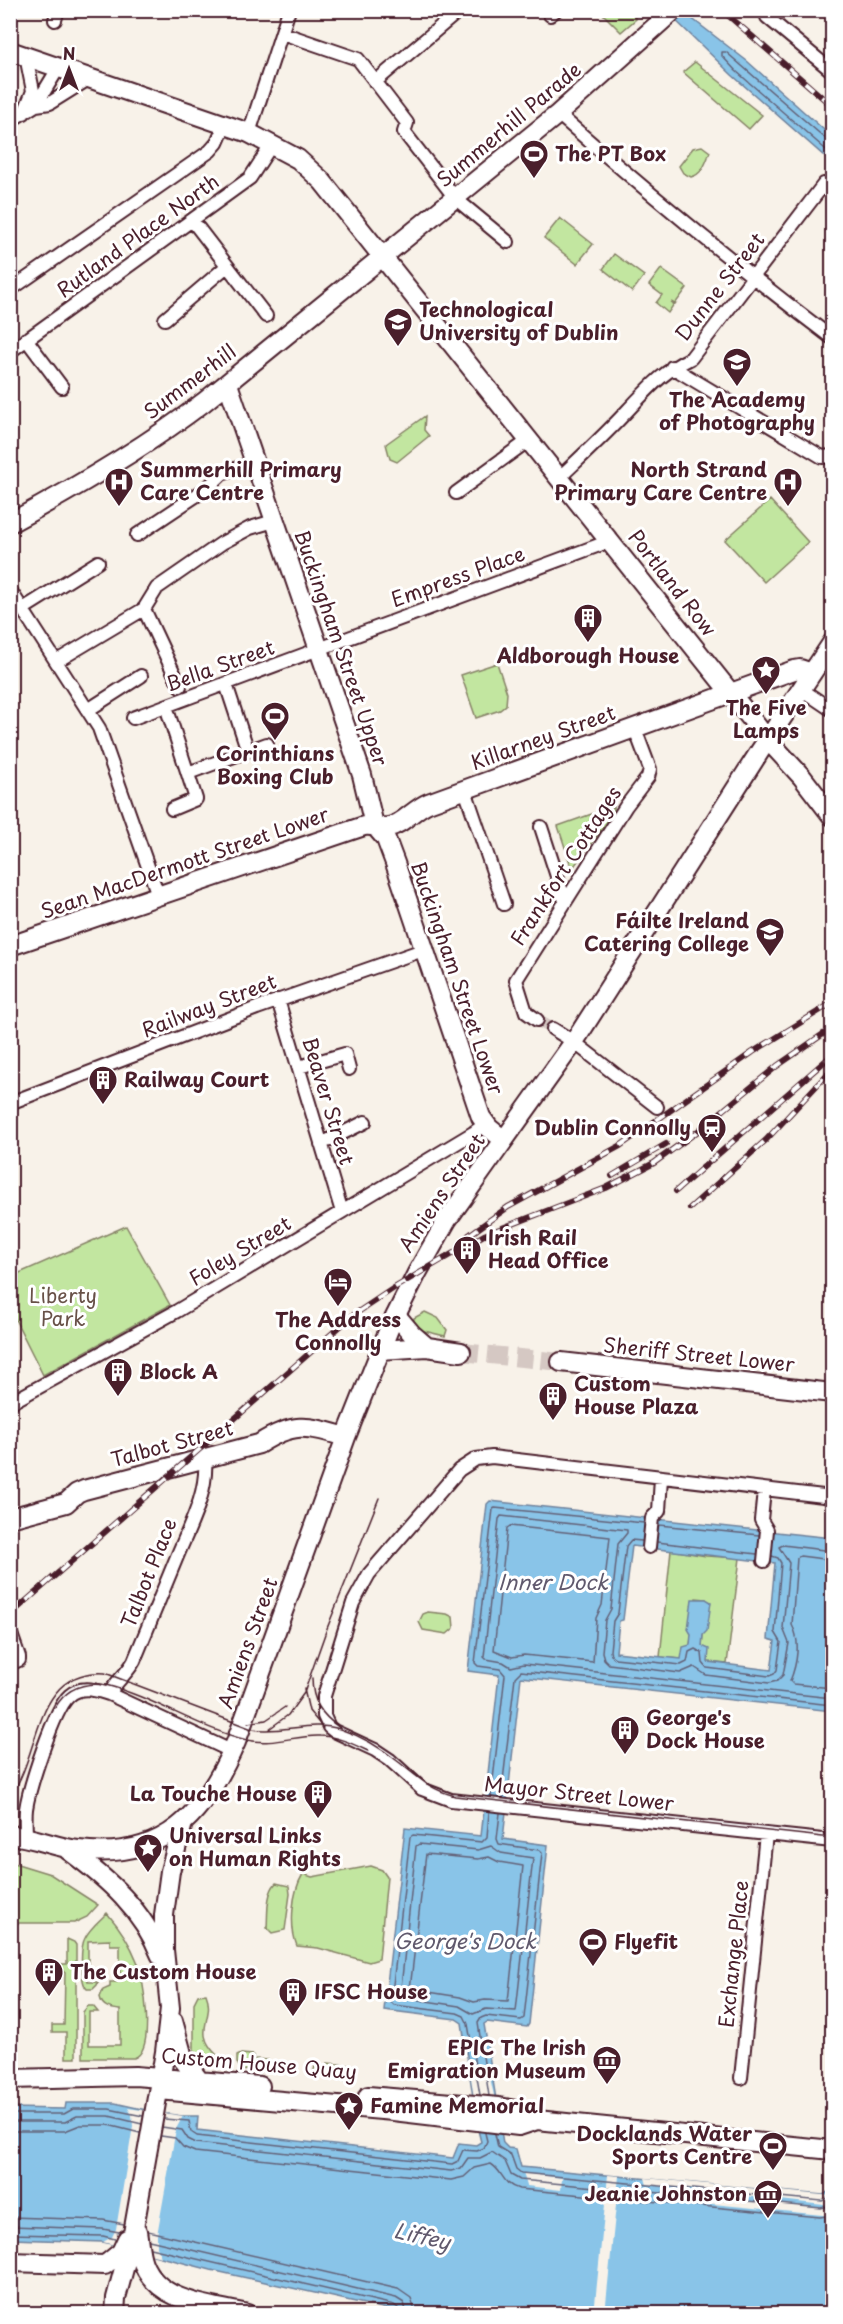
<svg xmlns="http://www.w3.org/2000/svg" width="843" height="2324" viewBox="0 0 843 2324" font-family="'Playpen Sans',sans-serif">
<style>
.green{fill:#c2e6a0;stroke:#868266;stroke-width:1.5}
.water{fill:#89c4e8;stroke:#70829c;stroke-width:1.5;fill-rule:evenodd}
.pier{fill:#f8f2e9}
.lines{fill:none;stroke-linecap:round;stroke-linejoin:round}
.shore{stroke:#636177;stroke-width:1.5}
.street-tunnel{stroke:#d5c8c3;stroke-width:12;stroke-dasharray:12 6;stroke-linecap:butt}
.secondary-tunnel{stroke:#d5c8c3;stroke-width:18;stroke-dasharray:18 9;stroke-linecap:butt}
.street-casing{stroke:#4a1f2b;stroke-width:16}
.secondary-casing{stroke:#4a1f2b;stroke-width:22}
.street{stroke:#fff;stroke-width:12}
.secondary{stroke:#fff;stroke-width:18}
.tram{stroke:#4a1f2b;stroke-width:1.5}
.rail-casing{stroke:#4a1f2b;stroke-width:6}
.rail{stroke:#fff;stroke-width:4;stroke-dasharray:11;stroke-linecap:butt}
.labels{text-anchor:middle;stroke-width:6;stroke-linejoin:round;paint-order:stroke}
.street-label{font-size:20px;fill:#4a1f2b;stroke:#fff}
.poi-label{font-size:20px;font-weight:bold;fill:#4a1f2b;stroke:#fff;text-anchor:start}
.park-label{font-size:20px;fill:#685148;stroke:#fff}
.water-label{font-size:21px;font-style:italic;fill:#60596d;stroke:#fff}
</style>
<rect width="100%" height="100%" fill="#f8f2e9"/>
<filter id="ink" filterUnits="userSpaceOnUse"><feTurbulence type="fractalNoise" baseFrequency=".0167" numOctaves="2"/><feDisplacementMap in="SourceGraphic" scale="12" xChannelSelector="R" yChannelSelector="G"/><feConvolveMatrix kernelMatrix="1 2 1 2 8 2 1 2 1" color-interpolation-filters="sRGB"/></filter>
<g filter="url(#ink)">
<path class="green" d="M600,11h31l5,8 -15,13z
M695,62l67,53 -13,14 -66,-57z
M702,146l8,6c-4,10 -7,22 -19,25l-8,-4 -4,-7 14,-18z
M560,218l33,26 -16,20 -33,-26z
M614,254l30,22 -12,16 -29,-23z
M661,269l26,19 -12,16 -4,-2 3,2 -6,9 -12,-10 6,-8 -13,-10z
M425,416l-1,14 5,6 -32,26 -7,-3 -4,-15z
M770,500l38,42 -44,40 -39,-42z
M497,663l10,30 -1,12 -6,5 -24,8 -15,-43z
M614,806v7l-42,56 -14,-43z
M126,1226l44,79 -127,70 -32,-64v-46l4,10z
M425,1312l13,6 9,12 -2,6 -25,-6 -7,-4 1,-8z
M671,1550l35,6 34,2 -13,106 -19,-2 -6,-16 4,-47 -10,-1 -6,47 -8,14 -22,-2z
M428,1612l19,2 6,3 1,11 -7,6 -24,-4 -4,-8 4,-8z
M11,1862l39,12 48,31 -11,12 -13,6h-63z
M371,1866l11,4 5,7 -8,82 -10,3 -51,-14 -21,-2c-8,-20 -5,-54 6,-72l9,3z
M276,1883l13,3 1,8 -5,36 -13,3 -5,-5c1,-14 -1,-35 9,-45z
M107,1913c12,14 23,30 30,48 7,18 19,90 -3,97h-51v-46l5,-6h5l5,6h-9v33h31v-35c-8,-1 -18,-2 -20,-13l3,-7 7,-3v-5h10v-37h-10v-5l-22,1v41h10l-1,3 -4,4h-6c-7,-6 -7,-42 -2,-51 5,-10 14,-17 22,-25z
M67,1939l7,3 2,3v113h-10v-26h-14v-7h12l1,-53 -9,-1v-7h11z
M206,1994c10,24 -15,37 11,61l-1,6 -9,-1 -13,-9v-48l4,-8z
M241,2054l12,1v4l15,1 1,9 -8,-2 -1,5 -18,-2 -5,-7v-7z
M327,2063l30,3 -2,16 -30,-4 -3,-7h-8l1,-6 12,1z"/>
<path class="water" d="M666,11h16l65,50 85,76v26l-100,-88z
M490,1501l342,37v173l-311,-34 -18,162 45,6 -19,179 -2,3 -40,-5 -3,2 19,119 5,5 8,1 5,18 302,28 9,-6v124h-427l-194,-43 -108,-28 -92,-3v-131l54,1 1,-6h49l40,9 27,4h16l-1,14 256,28 6,-15 17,2 5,-3 -3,-12 -16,-107 -6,-4 -72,-9 21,-182 76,8 18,-161 -31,-4 19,-167zM632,1546l143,17 -7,76 7,2 -4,29 -63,-8 1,-13 -7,-3 1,-11 4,-4 4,-29 -5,-3h-14l-4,30 3,5 -1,11 -7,2 -2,12 -65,-7 3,-31 4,-1z"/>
<path class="pier" d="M489,2073l6,27 -21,-2 -3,-20 10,-4z
M128,2108l55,8 -7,13 -19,106v12l4,10 -58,-15 9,-5 4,-8 17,-103 -1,-11z
M523,2173l39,5 -1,12 -34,-4z
M608,2175l11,1 -14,137h-11z
M645,2178l187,18v10l-182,-21h-3z
M672,2193l160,16v7l-159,-16z"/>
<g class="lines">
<path class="shore" d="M832,141l-6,-2 -100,-87h-4v4l14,15 96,84
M659,1525l100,10
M510,1526l100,11 -8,68 -6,13 -3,44 -69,-7 -12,2 -18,-7 13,-122z
M642,1541l-11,-1 -5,6 -8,67 -5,8 -3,30 1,4 4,3 66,7 6,-3 2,-10 6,-3 7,4 1,10 4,5 62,8 5,-2 3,-4 4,-28 -6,-10 6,-69 -3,-5 -6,-2
M657,1542l100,12
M832,1551l-49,-6 -4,2 10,16 -6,65 6,15 -6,32 -6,6 -8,2 -63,-8 -12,-8 -14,6 -71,-9 -5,-5 -2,-7 3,-32 6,-11 7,-65 9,-11v-3l-126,-14 -2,3 -15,138 2,2 17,3 8,5 13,-3 308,34
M832,1560l-32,-4 -3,2 -5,67c9,16 5,39 -2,56l3,3 39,4
M491,1797l14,-122 -5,-6 -22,-3 -3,-3 18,-154 2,-1 149,15
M501,1798l14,-121 6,-6 311,34
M419,1844l59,6 13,-4 10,7 32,5 -17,153 -30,-2 -13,5 -14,-8 -59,-9 16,-151z
M426,1854l52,5 11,-2 10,5 24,4 -15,135 -23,-1 -11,2 -14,-5 -50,-8z
M480,2095l-12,-71 -4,-8 -7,-3 -63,-8 -3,-3 19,-165 3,-2 69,7 5,-5 2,-25
M489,2096l-11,-73 3,-5 5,-2 35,4 3,-2 18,-165 -3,-3 -40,-6 -2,-5 3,-26
M10,2114h54l9,-5h36l34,7
M164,2119l25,2 2,11 6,4 255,28 6,-3 5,-11 14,1 7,-3 3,-7 -2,-8
M10,2122h55l12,-6h32l33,8
M162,2127l20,3 6,9 8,4 255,28 10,-3 7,-10h12l12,-6 13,9 6,14 9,5 301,28 11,-3
M10,2131h55l15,-6h28l32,8
M495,2134l3,13 13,8 5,14 5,4 301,28 10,-5
M161,2136l14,2 8,9 12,5 256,28 13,-3 10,-9 17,-4c13,8 10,20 28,25l301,28 12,-2
M10,2217l93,3 21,4
M10,2226l93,3 16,3
M148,2231l250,58 13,9 5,16
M10,2234l93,2 12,3
M149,2240l247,58 8,5 3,11
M150,2248l244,57 4,3 1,6"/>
<path class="street-tunnel" d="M537,1020l16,9"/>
<path class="secondary-tunnel" d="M461,1352l100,10"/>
<g class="street-casing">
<path id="street" d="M550,15l6,-5
M767,17l65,54
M55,20l3,-10
M282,33l76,26 49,64 -3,9 52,67 52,43
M375,82l85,-72
M36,105l23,-38
M24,113l9,-22 -7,-35
M558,114c89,78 180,153 274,224
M10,121l26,-16 14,-2 40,-25
M249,133l40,-123
M192,220l74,96
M10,290l200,-139 7,-8 8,-18
M165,319l62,-53
M26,339l36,48
M15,348l235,-170 22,-34
M672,367l150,90 10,-1
M559,478c23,-22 47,-44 69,-68 22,-23 33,-37 63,-52l133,-174 8,8
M456,493l73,-53
M137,535l69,-46 16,-15 32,-12
M10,590l89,138 59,167
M23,609l75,-47
M144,609l36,77
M57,661l87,-52 13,-21 65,-45 28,-15 24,-7
M226,684l19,58
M801,689l31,21
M166,706l30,93 -24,10
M88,710l53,-34
M133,718l477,-177
M188,773l79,-29
M465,790l39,114
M541,827l24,74
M278,1000l64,212
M537,1020l-11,-8 -10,-32 110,-174 22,-29 2,-8 -15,-40
M553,1029l21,13 83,65
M299,1067l46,-13 4,15
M10,1103l247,-95 166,-58
M321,1144l44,-22
M10,1403l167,-92 296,-178 12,-9
M764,1490l-3,30 6,10 -3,31
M832,1497l-340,-40 -16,2 -17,11 -90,104 -16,29 -29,93v20l5,11 5,4 41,19 15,10 32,29 29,11 381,41
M649,1547l3,-29 7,-7 2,-33
M10,1631l9,26v3l-9,4
M109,1694c7,-13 18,-20 25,-33 14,-34 28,-68 42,-102 13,-32 32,-65 29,-100
M26,1837c0,-9 -1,-19 0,-28 3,-21 28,-100 43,-113 12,-11 26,-6 40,-2l122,57
M741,2078l25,-244"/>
</g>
<g class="secondary-casing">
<path id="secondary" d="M10,51l239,82 49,26 24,22 446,559 34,37 30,39
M228,384l134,391 12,50 12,14 9,24 86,254 8,11 15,12
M10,523c67,-36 134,-75 194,-121l354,-288 116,-104
M10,946l354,-120c8,-1 17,2 25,1 14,-3 25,-18 39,-24l366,-133 6,-1 12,4
M396,1315l16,19 15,13
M380,1350l47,-3 34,5
M561,1362l271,31
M10,1518l56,-15 11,-10 7,-3 175,-46c36,-23 48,-18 87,-7
M10,1835c24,2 45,12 68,15 86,11 127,-36 158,-108l110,-305 43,-108 28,-56 30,-53 127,-178 186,-291 72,-108
M68,1850c40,29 75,60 93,106
M173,2021l11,40 15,19
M10,2079l125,-3 125,10
M159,2090l234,21 126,15 18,-6 295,30
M368,2096l131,11 22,4 16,9
M137,2231c2,10 2,22 6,32 16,41 68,42 104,51
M10,2262l95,3 16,-13 6,-13
M115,2314l1,-16 16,-59 33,-187 5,-44 -6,-58v-35l6,-44 13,-48"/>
</g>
<use href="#street" class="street"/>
<use href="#secondary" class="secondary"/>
<path class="tram" d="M312,1678c0,23 9,37 28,50
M304,1689l5,22 14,17
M55,1708c11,-20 30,-26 51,-23 49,13 92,43 141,55 26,6 48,-5 73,-4 17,0 33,8 48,15
M248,1723l18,-3 19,-13
M269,1729l19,-14 16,-22 22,-62 53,-133
M10,1796c32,-42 22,-127 95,-123l147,56c30,5 59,-9 88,0 21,7 43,20 60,34 20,16 30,26 55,33l377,42"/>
<g class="rail-casing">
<path id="rail" d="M722,10l110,96
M612,1176l54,-32
M676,1191l156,-136
M690,1208l76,-68 66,-71
M469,1235l39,-28 112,-61 133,-94 79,-49
M10,1615l342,-299 42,-28 90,-53 122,-47 48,-25 44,-32 79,-65 55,-38"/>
</g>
<use href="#rail" class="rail"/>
</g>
</g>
<defs>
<g id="stadium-pin" transform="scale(1.5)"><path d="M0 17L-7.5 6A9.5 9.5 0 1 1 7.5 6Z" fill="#4a1f2b" stroke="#fff"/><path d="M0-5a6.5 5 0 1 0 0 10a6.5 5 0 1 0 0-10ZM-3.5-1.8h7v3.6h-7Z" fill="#fff"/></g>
<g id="university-pin" transform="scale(1.5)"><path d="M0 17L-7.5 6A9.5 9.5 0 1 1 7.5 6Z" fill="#4a1f2b" stroke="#fff"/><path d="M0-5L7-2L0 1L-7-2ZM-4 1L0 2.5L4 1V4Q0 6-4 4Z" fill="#fff"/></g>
<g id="hospital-pin" transform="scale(1.5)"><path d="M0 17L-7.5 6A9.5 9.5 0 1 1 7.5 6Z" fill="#4a1f2b" stroke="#fff"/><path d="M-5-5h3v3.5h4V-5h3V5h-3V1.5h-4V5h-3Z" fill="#fff"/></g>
<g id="building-pin" transform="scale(1.5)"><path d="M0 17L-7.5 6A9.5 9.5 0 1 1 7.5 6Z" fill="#4a1f2b" stroke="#fff"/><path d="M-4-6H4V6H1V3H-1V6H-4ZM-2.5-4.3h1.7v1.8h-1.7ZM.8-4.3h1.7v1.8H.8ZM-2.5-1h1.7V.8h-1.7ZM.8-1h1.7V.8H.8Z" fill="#fff"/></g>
<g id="sight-pin" transform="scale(1.5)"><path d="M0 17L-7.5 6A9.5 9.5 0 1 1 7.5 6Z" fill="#4a1f2b" stroke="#fff"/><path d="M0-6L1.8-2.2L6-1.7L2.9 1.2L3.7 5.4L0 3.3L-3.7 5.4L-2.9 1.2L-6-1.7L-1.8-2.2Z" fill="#fff"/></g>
<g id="station-pin" transform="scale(1.5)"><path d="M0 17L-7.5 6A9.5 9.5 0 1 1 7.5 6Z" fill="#4a1f2b" stroke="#fff"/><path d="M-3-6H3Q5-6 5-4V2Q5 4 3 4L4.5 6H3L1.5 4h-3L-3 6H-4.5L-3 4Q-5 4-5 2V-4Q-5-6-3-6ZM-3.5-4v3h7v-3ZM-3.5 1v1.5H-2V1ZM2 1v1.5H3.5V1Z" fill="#fff"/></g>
<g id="hotel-pin" transform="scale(1.5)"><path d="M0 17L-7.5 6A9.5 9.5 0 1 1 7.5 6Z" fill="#4a1f2b" stroke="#fff"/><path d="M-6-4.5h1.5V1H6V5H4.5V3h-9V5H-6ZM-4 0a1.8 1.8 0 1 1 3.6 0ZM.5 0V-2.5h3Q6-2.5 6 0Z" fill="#fff"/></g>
<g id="museum-pin" transform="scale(1.5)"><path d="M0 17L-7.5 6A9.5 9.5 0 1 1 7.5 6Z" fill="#4a1f2b" stroke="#fff"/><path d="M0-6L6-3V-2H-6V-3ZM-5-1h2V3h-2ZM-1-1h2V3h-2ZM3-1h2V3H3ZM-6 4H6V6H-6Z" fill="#fff"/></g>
</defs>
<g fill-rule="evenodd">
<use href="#stadium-pin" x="534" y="154"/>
<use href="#university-pin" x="398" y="322"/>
<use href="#university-pin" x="737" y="362"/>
<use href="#hospital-pin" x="119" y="482"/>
<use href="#hospital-pin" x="788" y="482"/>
<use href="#building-pin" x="588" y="618"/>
<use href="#sight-pin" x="766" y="670"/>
<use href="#stadium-pin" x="275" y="716"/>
<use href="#university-pin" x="770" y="932"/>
<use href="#building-pin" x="103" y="1080"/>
<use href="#station-pin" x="712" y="1128"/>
<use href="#building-pin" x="467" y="1250"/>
<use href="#hotel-pin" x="338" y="1282"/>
<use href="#building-pin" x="118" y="1372"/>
<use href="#building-pin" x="553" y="1396"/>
<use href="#building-pin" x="625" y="1730"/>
<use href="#building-pin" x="318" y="1794"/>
<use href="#sight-pin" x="148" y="1848"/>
<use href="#stadium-pin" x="593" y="1942"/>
<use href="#building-pin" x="49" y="1972"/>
<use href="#building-pin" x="293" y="1992"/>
<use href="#museum-pin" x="607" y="2060"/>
<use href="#sight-pin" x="349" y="2106"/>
<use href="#stadium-pin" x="773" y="2146"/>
<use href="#museum-pin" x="768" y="2194"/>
</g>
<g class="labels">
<g class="street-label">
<text transform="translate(509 125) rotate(-40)" y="7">Summerhill Parade</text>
<text transform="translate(138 236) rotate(-36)" y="7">Rutland Place North</text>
<text transform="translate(720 287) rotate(-52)" y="7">Dunne Street</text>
<text transform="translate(190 382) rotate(-37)" y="7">Summerhill</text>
<text transform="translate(458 577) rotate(-20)" y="7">Empress Place</text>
<text transform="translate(672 583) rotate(52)" y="7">Portland Row</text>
<text transform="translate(341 648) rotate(71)" y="7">Buckingham Street Upper</text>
<text transform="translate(220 666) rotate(-20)" y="7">Bella Street</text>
<text transform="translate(543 738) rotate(-20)" y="7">Killarney Street</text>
<text transform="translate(185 863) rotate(-19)" y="7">Sean MacDermott Street Lower</text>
<text transform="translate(566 866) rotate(-57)" y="7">Frankfort Cottages</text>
<text transform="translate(457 978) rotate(71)" y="7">Buckingham Street Lower</text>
<text transform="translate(209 1006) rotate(-21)" y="7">Railway Street</text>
<text transform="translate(328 1101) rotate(73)" y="7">Beaver Street</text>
<text transform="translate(442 1193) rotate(-56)" y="7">Amiens Street</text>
<text transform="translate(240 1251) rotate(-31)" y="7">Foley Street</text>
<text transform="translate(699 1355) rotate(6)" y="7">Sheriff Street Lower</text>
<text transform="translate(172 1444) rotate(-15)" y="7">Talbot Street</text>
<text transform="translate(149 1573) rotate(-68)" y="7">Talbot Place</text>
<text transform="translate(248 1643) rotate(-70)" y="7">Amiens Street</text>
<text transform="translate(579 1794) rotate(6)" y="7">Mayor Street Lower</text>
<text transform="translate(734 1954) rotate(-84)" y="7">Exchange Place</text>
<text transform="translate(259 2064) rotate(5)" y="7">Custom House Quay</text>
</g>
<g class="poi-label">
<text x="555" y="161">The PT Box</text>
<text x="419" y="317">Technological<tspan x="419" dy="23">University of Dublin</tspan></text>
<text x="737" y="407" text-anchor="middle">The Academy<tspan x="737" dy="23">of Photography</tspan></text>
<text x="140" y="477">Summerhill Primary<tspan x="140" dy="23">Care Centre</tspan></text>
<text x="767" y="477" text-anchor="end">North Strand<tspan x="767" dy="23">Primary Care Centre</tspan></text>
<text x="588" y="663" text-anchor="middle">Aldborough House</text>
<text x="766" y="715" text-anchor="middle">The Five<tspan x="766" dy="23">Lamps</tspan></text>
<text x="275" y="761" text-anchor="middle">Corinthians<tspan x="275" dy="23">Boxing Club</tspan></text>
<text x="749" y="928" text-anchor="end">Fáilte Ireland<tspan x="749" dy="23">Catering College</tspan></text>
<text x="124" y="1087">Railway Court</text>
<text x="691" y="1135" text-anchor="end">Dublin Connolly</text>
<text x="488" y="1245">Irish Rail<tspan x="488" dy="23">Head Office</tspan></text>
<text x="338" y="1327" text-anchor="middle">The Address<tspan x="338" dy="23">Connolly</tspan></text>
<text x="139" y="1379">Block A</text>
<text x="574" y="1391">Custom<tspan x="574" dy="23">House Plaza</tspan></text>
<text x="646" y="1725">George's<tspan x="646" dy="23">Dock House</tspan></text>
<text x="297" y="1801" text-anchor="end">La Touche House</text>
<text x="169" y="1843">Universal Links<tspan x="169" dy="23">on Human Rights</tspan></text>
<text x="614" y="1949">Flyefit</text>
<text x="70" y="1979">The Custom House</text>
<text x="314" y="1999">IFSC House</text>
<text x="586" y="2055" text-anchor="end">EPIC The Irish<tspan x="586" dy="23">Emigration Museum</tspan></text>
<text x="370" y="2113">Famine Memorial</text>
<text x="752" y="2141" text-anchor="end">Docklands Water<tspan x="752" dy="23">Sports Centre</tspan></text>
<text x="747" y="2201" text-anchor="end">Jeanie Johnston</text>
</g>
<g class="park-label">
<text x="63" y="1303">Liberty<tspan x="63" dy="23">Park</tspan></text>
</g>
<g class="water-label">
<text x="553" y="1590">Inner Dock</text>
<text x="465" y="1949">George's Dock</text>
<text transform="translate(422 2237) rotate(13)" y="7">Liffey</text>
</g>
</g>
<rect width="843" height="2324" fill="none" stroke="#fff" stroke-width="36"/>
<rect x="18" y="18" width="807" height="2288" fill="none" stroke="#4a1f2b" stroke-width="2" filter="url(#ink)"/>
<g transform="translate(69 69)" stroke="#ffffff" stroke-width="4.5" paint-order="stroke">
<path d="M0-4.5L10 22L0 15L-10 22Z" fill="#4a1f2b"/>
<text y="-9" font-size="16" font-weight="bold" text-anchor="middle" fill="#4a1f2b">N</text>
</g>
</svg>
